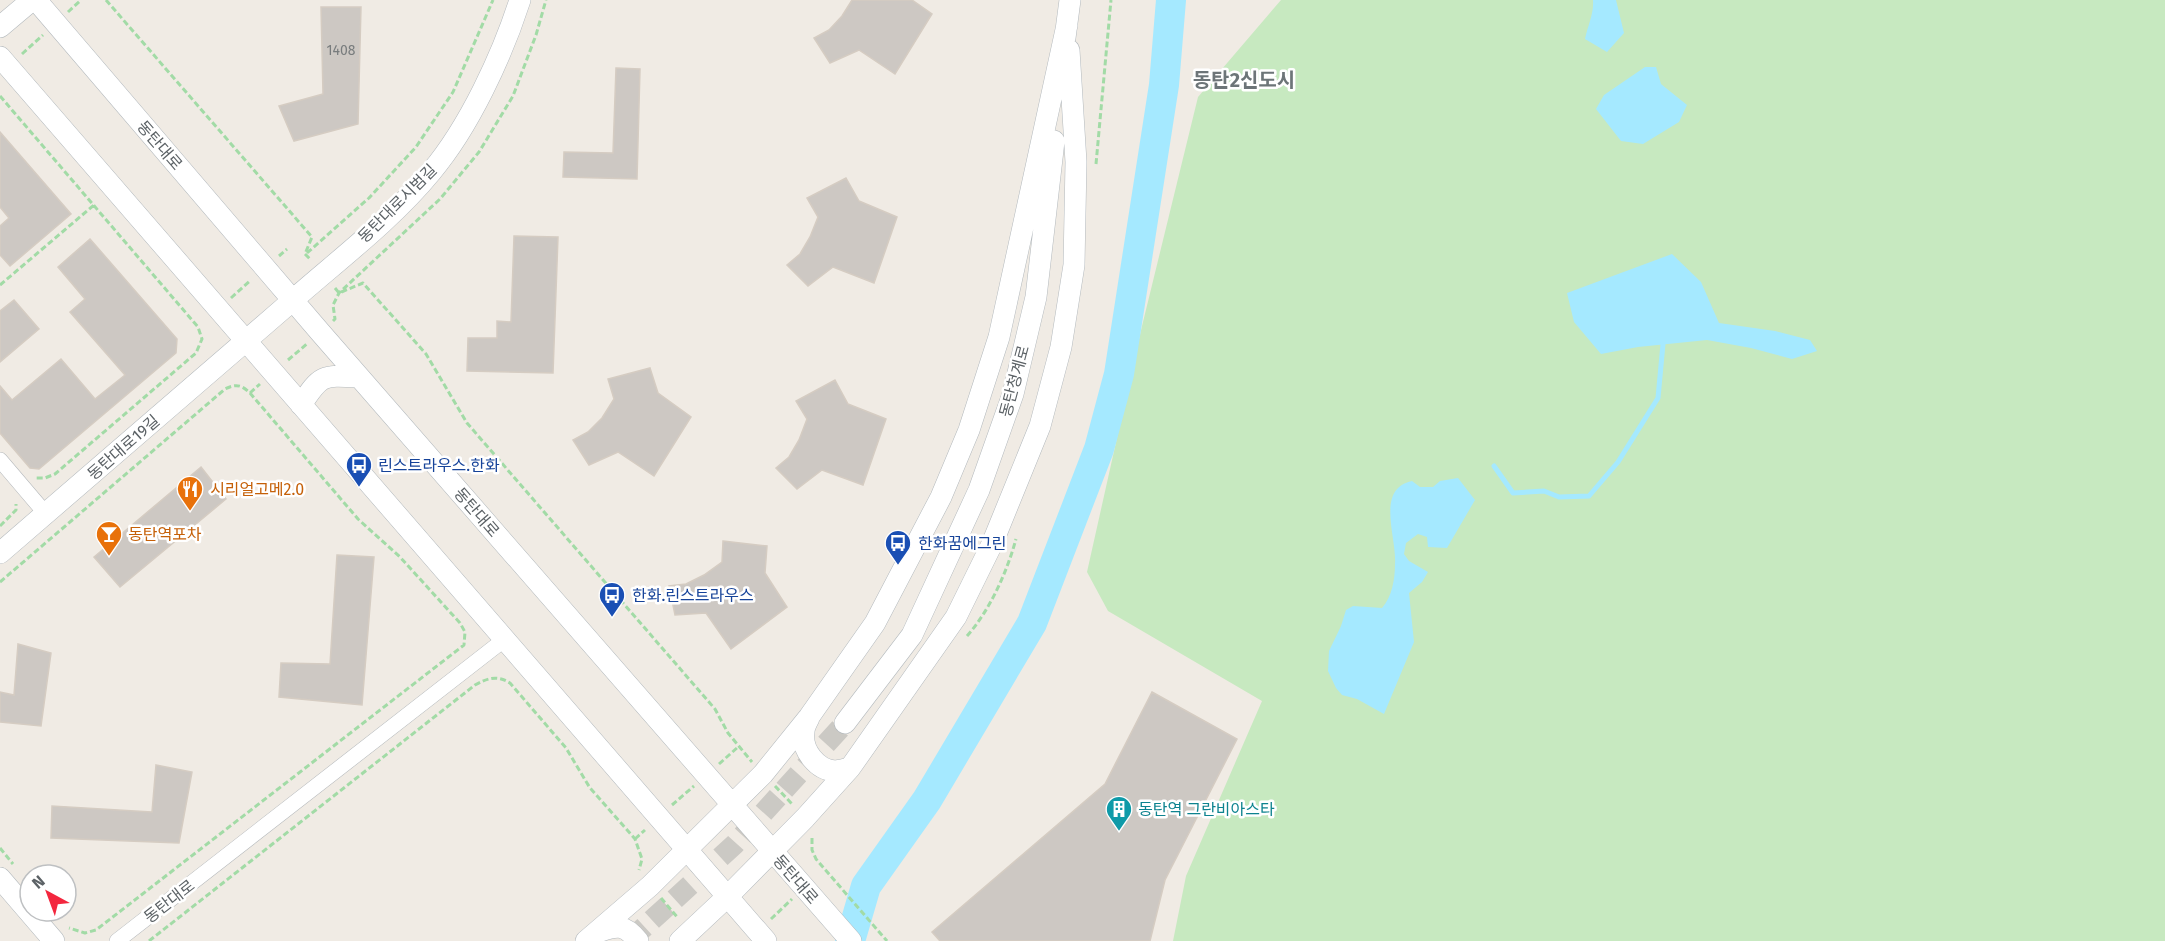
<svg xmlns="http://www.w3.org/2000/svg" width="2165" height="941" viewBox="0 0 2165 941" font-family="'Fira Sans','Noto Sans KR',sans-serif">
<style>
.green{fill:#c7e9c0}
.water{fill:#a5e9ff}
.lines{fill:none;stroke-linecap:round;stroke-linejoin:round}
.stream{stroke:#a5e9ff;stroke-width:5}
.river{stroke:#a5e9ff;stroke-width:30}
.building{fill:#cdc8c3;stroke:#d5ccc2;stroke-width:1.5}
.secondary-tunnel{stroke:#cbc9c4;stroke-width:21;stroke-dasharray:21 10;stroke-linecap:butt}
.street-casing{stroke:#b5b9bc;stroke-width:16}
.secondary-casing{stroke:#b3b9bd;stroke-width:22}
.path{stroke:#a2dba6;stroke-width:3;stroke-dasharray:6 3;stroke-linecap:butt}
.street{stroke:#fff;stroke-width:15}
.secondary{stroke:#fff;stroke-width:21}
.labels{text-anchor:middle;stroke-width:5;stroke-linejoin:round;paint-order:stroke}
.number-label{font-size:14px;fill:#787c7d}
.street-label{font-size:16px;fill:#5c6266;stroke:#fff}
.transit-label{font-size:16px;fill:#164399;stroke:#fff;text-anchor:start}
.food-label{font-size:16px;fill:#c56008;stroke:#fff;text-anchor:start}
.culture-label{font-size:16px;fill:#0d838f;stroke:#fff;text-anchor:start}
.quarter-label{font-size:20px;font-weight:bold;fill:#6d7578;stroke:#fff}
</style>
<rect width="100%" height="100%" fill="#f0ebe4"/>
<path class="green" d="M1281,0h884v941h-992l13,-65 76,-175 -154,-90 -21,-39 55,-246 56,-229z"/>
<path class="water" d="M1593,0h23l8,33 -17,19 -22,-13c3,-14 9,-25 8,-39z
M1645,67h11l5,17 26,21 -8,17 -36,22 -22,-3 -25,-32 8,-14z
M1672,254l29,28 18,41 56,8 35,9 7,11 -25,8 -41,-11 -44,-8 -69,7 -37,7 -27,-32 -7,-29z
M1458,478l17,22 -28,48 -19,-1 -1,-10 -9,-3 -12,9 -2,11 5,7 19,11 -6,10 -13,11 5,49 -30,72 -27,-15 -15,-4 -6,-7 -8,-17 1,-20 12,-25 5,-16 7,-4 29,2c10,-11 13,-29 13,-44 2,-27 -20,-75 17,-83l8,6h13l7,-6z"/>
<g class="lines">
<path class="stream" d="M1494,466l19,27 31,-2 15,6 30,-1 29,-34 40,-64 5,-54"/>
<path class="river" d="M850,941l16,-55 61,-86 105,-177 67,-174 20,-75 45,-289 7,-85"/>
</g>
<path class="building" d="M852,0h60l20,14 -37,60 -36,-24 -29,13 -16,-25 15,-8 13,-14z
M321,7h40l-3,117 -64,17 -15,-35 44,-12z
M616,68l24,1 -3,110 -74,-2 1,-25 49,1z
M0,132l71,82 -61,52 -10,-11v-29l9,-8 -9,-11z
M846,178l13,23 38,16 -23,66 -41,-16 -25,19 -21,-21 13,-11 10,-17 8,-20 -11,-19z
M514,236l44,1 -5,136 -86,-2 1,-33h29v-17l14,1z
M90,239l87,100 -1,14 -137,116 -9,-1 -30,-35v-47l12,14 49,-41 34,40 30,-24 -55,-63 15,-13 -27,-32z
M14,300l25,29 -39,33v-51z
M650,368l8,25 33,24 -37,59 -36,-24 -29,13 -16,-25 15,-8 14,-14 12,-19 -6,-20z
M835,380l13,24 38,15 -23,66 -41,-15 -25,19 -21,-21 13,-11 10,-17 8,-21 -11,-18z
M201,467l25,32 -106,88 -26,-30z
M723,541l44,5 -2,27 22,34 -56,42 -25,-36 -31,2 -6,-29 17,-2 18,-9 18,-13z
M337,555l37,2 -12,148 -83,-8 2,-34 49,1z
M18,644l33,9 -10,73 -41,-4v-30l14,3z
M1152,692l85,47 -72,141 -15,61h-210l-8,-9 173,-148z
M156,765l36,7 -13,71 -128,-5 1,-32 100,6z"/>
<g class="lines">
<path class="secondary-tunnel" d="M629,941l106,-97 110,-121"/>
<g class="street-casing">
<path id="street" d="M0,460l46,54
M117,941l388,-302"/>
</g>
<g class="secondary-casing">
<path id="secondary" d="M36,0l284,332 531,609
M0,27l32,-27
M1065,38l5,-38
M0,57l766,884
M301,405c20,-31 22,-30 58,-28
M0,553c95,-81 190,-163 285,-246 48,-43 105,-85 146,-135 38,-45 71,-116 89,-172
M809,718c-2,4 -5,9 -5,14 -3,18 13,38 31,39 4,0 10,-2 15,-3
M845,723l67,-88 67,-145 34,-96 23,-97 18,-156
M0,878l54,63
M598,932c19,-7 27,-8 40,9
M586,941l64,-55 113,-112 46,-57 66,-94 66,-126 28,-67 30,-93 68,-312
M680,941l48,-45 77,-78 45,-50 106,-151 36,-73 48,-118 21,-79 13,-82 2,-103 -7,-112"/>
</g>
<path class="path" d="M106,0l206,237 -7,17
M68,12l13,-12
M22,54l21,-19
M0,96l198,231 4,12 -6,14 -141,121 -10,4h-9
M1096,164l15,-164
M307,253l62,-55 47,-51 37,-55 40,-92
M305,254l6,6
M279,256l8,-7
M0,285l94,-80
M335,288l4,5 24,-10 63,71 41,69 248,286 13,24 24,29
M231,298l20,-18
M333,321l2,-2 -2,-14 6,-12 101,-94 39,-47 34,-56 23,-61 10,-35
M288,360l20,-17
M250,393l10,-9
M0,526l16,-16v-6
M0,582l225,-193c10,-5 16,-5 25,4l108,126 42,38 60,66 5,9 -1,13 -368,285 -11,3 -16,-5
M967,636c23,-26 40,-64 49,-97
M719,764l19,-17
M775,786l18,19
M672,805l22,-19
M812,838v12l4,9 71,82
M635,839l10,-9
M0,848l13,16
M661,898l17,20
M771,919l21,-20
M149,941l326,-256c13,-7 22,-10 35,-2l56,65 24,40 45,51 7,20 -3,11"/>
<use href="#street" class="street"/>
<use href="#secondary" class="secondary"/>
</g>
<defs>
<g id="bus-pin" transform="scale(1.35)"><path d="M0 17L-7.5 6A9.5 9.5 0 1 1 7.5 6Z" fill="#1a4fb4" stroke="#fff"/><path d="M-5-6H5V4H4V6H2V4H-2V6H-4V4H-5ZM-3.5-4V0h7V-4ZM-3.5 1.2v1.5H-2V1.2ZM2 1.2v1.5H3.5V1.2Z" fill="#fff"/></g>
<g id="restaurant-pin" transform="scale(1.35)"><path d="M0 17L-7.5 6A9.5 9.5 0 1 1 7.5 6Z" fill="#e8710a" stroke="#fff"/><path d="M-5-6h1v4h1v-4h1v4h1v-4h1v5L-1.5 .5V6h-2V.5L-5-1ZM5-6V6H3V1.5H1.5Q1.5-4 5-6Z" fill="#fff"/></g>
<g id="bar-pin" transform="scale(1.35)"><path d="M0 17L-7.5 6A9.5 9.5 0 1 1 7.5 6Z" fill="#e8710a" stroke="#fff"/><path d="M-6-5H6L.8 .8V4.5H3.5V6h-7V4.5H-.8V.8Z" fill="#fff"/></g>
<g id="building-pin" transform="scale(1.35)"><path d="M0 17L-7.5 6A9.5 9.5 0 1 1 7.5 6Z" fill="#0f9aa8" stroke="#fff"/><path d="M-4-6H4V6H1V3H-1V6H-4ZM-2.5-4.3h1.7v1.8h-1.7ZM.8-4.3h1.7v1.8H.8ZM-2.5-1h1.7V.8h-1.7ZM.8-1h1.7V.8H.8Z" fill="#fff"/></g>
</defs>
<g fill-rule="evenodd">
<use href="#bus-pin" x="359" y="465"/>
<use href="#restaurant-pin" x="190" y="489"/>
<use href="#bar-pin" x="109" y="534"/>
<use href="#bus-pin" x="898" y="543"/>
<use href="#bus-pin" x="612" y="595"/>
<use href="#building-pin" x="1119" y="809"/>
</g>
<g class="labels">
<g class="number-label">
<text x="341" y="55">1408</text>
</g>
<g class="street-label">
<text transform="translate(160 145) rotate(49)" y="6">동탄대로</text>
<text transform="translate(397 203) rotate(-45)" y="6">동탄대로시범길</text>
<text transform="translate(1014 381) rotate(-75)" y="6">동탄청계로</text>
<text transform="translate(123 447) rotate(-41)" y="6">동탄대로19길</text>
<text transform="translate(477 512) rotate(49)" y="6">동탄대로</text>
<text transform="translate(796 879) rotate(49)" y="6">동탄대로</text>
<text transform="translate(169 901) rotate(-38)" y="6">동탄대로</text>
</g>
<g class="transit-label">
<text x="378" y="471">린스트라우스.한화</text>
<text x="918" y="549">한화꿈에그린</text>
<text x="632" y="601">한화.린스트라우스</text>
</g>
<g class="food-label">
<text x="210" y="495">시리얼고메2.0</text>
<text x="128" y="540">동탄역포차</text>
</g>
<g class="culture-label">
<text x="1138" y="815">동탄역 그란비아스타</text>
</g>
<g class="quarter-label">
<text x="1244" y="87">동탄2신도시</text>
</g>
</g>
<g transform="translate(48 893) rotate(319)"><circle r="28" fill="#ffffff" stroke="#bec0c2" stroke-width="1.5"/>
<path d="M0-4.5L10 22L0 15L-10 22Z" fill="#f3273e"/>
<text y="-9" font-size="16" font-weight="bold" text-anchor="middle" fill="#5c6266">N</text>
</g>
</svg>
